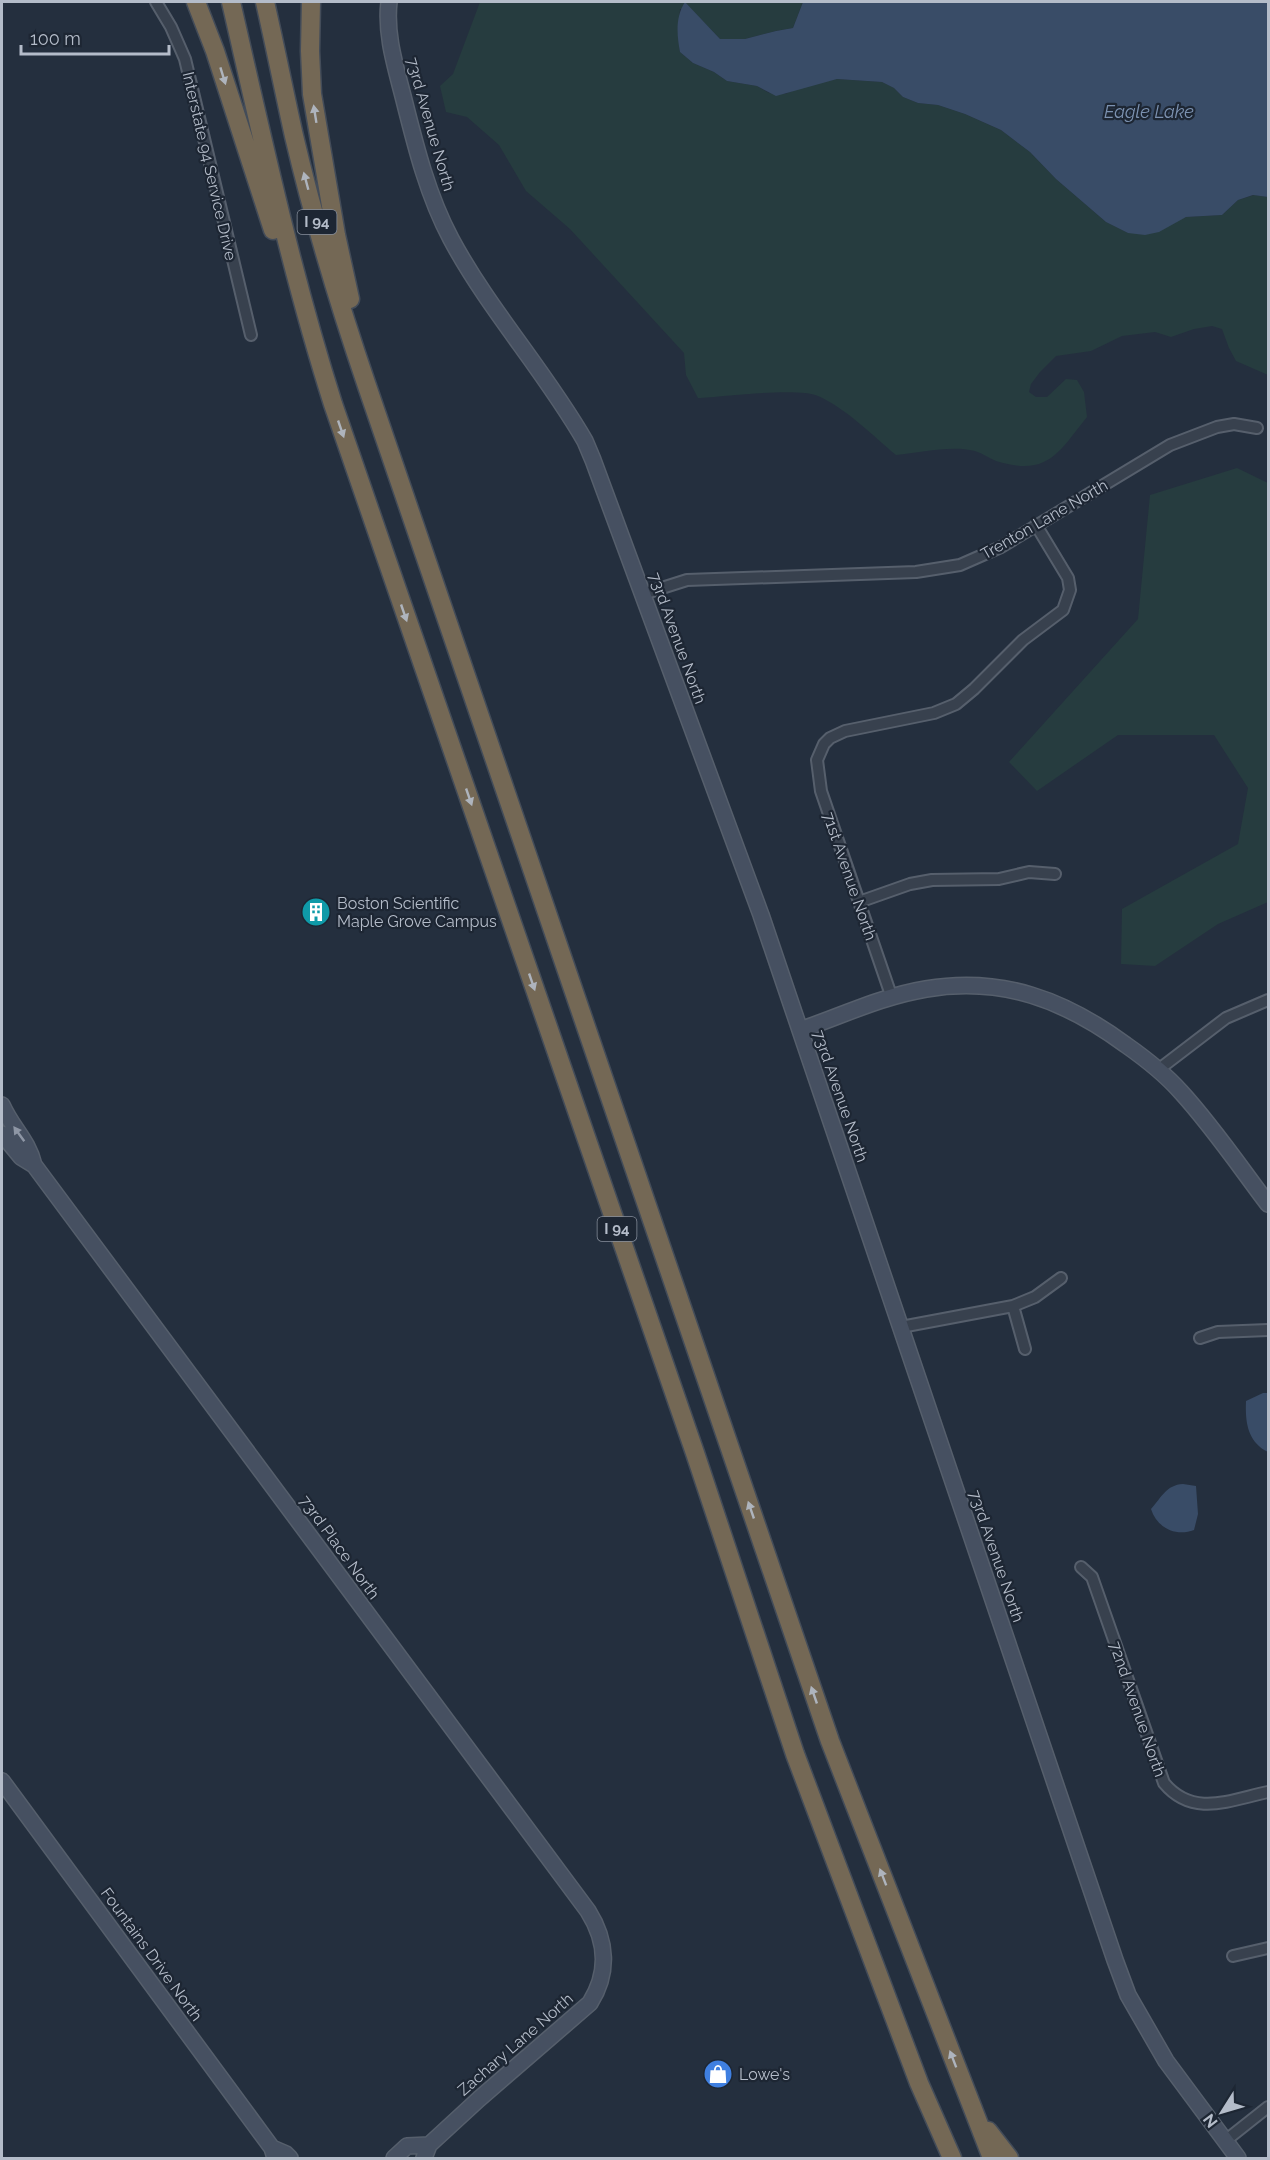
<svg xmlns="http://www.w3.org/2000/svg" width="1270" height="2160" viewBox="0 0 1270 2160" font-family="Raleway,sans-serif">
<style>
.green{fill:#263c3f}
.water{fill:#394c67}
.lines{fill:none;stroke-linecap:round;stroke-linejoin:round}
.street-casing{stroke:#565f6c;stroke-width:14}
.secondary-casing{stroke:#565f6c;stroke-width:18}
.highway-casing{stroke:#434c59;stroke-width:21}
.street{stroke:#38414e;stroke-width:10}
.secondary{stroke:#465061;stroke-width:15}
.highway{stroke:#746855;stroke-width:18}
.oneway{fill:#aeb4bd}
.oneway2{fill:#8e96a5}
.labels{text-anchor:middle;stroke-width:4.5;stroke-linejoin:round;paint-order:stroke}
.shield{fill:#1d2633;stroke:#878f9c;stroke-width:1.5}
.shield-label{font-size:15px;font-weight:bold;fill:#b4bcc9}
.street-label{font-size:16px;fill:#b4bcc9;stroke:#1d2633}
.poi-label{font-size:16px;fill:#b4bcc9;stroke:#1d2633;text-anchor:start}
.water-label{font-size:18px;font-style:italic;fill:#7c92b1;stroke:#1d2633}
</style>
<rect width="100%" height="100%" fill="#242f3e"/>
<path class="green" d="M480,2h323l-10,26 -17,3 -31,8h-25l-27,-28 -13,-2 -2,24 2,19 13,11 21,9 13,9 30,5 12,7 16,1 19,-8 33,-7 45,3 12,6 9,9 15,6 20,2 27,9 36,16 29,22 26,27 50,43 22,11 58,-16 36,-2 16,-15 16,-5 14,2v178l-32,-14 -7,-13 -7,-19 -10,-3 -18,3 -23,8 -16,-5 -33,4 -31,15 -35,5 -16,16 -9,12 -2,8 7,5h11l19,-18 11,1 7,12 3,25c-29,36 -39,60 -91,44 -7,-3 -14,-8 -21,-10 -25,-6 -54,2 -79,4 -24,-20 -49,-46 -78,-59 -21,-9 -95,1 -120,2l-12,-23 -2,-22 -114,-124 -44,-38 -27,-46 -32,-28 -21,-5 -6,-26 13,-12z
M1237,468l31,15v419l-50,22 -63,42 -34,-2 1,-55 116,-65 10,-56 -34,-53h-96l-81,56 -28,-29 129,-143 12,-124z"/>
<path class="water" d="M685,2l35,37h25l31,-8 17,-3 10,-26h465v195l-15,-2 -15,5 -16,15 -36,2 -27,15 -14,3 -17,-2 -22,-11 -50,-43 -26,-27 -29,-22 -36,-16 -27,-9 -20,-2 -15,-6 -9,-9 -12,-6 -45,-3 -61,17 -19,-10 -30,-5 -13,-9 -21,-9 -13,-11c-3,-16 -5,-35 5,-50z
M1263,1393h5v59c-20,-10 -23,-29 -22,-51z
M1183,1484l13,2 2,28 -4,16c-18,7 -37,-2 -43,-21 11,-12 15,-24 32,-25z"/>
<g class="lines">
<g class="street-casing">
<path id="street" d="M156,2l15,25 14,32 66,276
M643,594l44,-14 229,-8 44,-7 41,-18 169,-102 47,-18 17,-3 23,4
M859,902l51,-18 22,-4 67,-1 30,-7 26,2
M892,998l-71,-207 -4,-31 7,-16 6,-6 15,-7 89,-18 22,-9 18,-15 49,-49 40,-30 7,-20 -2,-12 -32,-53
M1158,1070l68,-52 42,-18
M1013,1306l12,43
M901,1327l112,-21 22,-9 26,-19
M1200,1338l18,-6 50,-2
M1081,1567l11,10 72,206c29,35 66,17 104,9
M1233,1956l35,-8
M1225,2141l43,-34"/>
</g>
<g class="secondary-casing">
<path id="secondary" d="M389,2c-4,33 7,66 15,98 12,48 24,96 47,139 38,71 94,132 134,202l8,19 168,455 354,1045 13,35 38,66 72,97
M800,1030c41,-14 83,-34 126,-41 76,-13 139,11 200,56 20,14 39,29 55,47 32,35 59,75 87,112
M2,1105c10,23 26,35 32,60l554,746c19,30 21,62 2,92l-111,96 -50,46 -5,13
M2,1134l19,23 13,8
M2,1781l270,367 3,10
M272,2148l14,6 4,4
M394,2158l13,-12 22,-1"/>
</g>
<g class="highway-casing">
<path id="highway" d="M196,2l19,49 58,179
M231,2c31,135 60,270 102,402l362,1049 100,301 124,329 33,75
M265,2c10,44 19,89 29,134 20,85 45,168 73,250l463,1355 162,417
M311,2l-1,49 2,43 24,141 14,64
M988,2131l21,27"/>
</g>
<use href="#street" class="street"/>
<use href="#secondary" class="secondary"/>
<use href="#highway" class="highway"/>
</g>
<defs><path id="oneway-solid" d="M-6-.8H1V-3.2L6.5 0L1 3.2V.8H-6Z" transform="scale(1.5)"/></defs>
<g class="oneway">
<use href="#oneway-solid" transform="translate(223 76) rotate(73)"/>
<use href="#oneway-solid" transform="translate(315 114) rotate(-99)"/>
<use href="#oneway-solid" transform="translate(306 181) rotate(-105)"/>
<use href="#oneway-solid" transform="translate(341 429) rotate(71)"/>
<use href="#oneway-solid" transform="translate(404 613) rotate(71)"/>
<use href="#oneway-solid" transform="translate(469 797) rotate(71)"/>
<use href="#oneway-solid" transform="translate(532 982) rotate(71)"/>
<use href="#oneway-solid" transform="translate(751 1510) rotate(-109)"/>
<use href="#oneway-solid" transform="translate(814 1695) rotate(-109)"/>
<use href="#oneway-solid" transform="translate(883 1877) rotate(-111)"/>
<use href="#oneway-solid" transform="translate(953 2059) rotate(-111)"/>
</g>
<use class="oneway2" href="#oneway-solid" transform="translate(19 1134) rotate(-126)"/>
<defs>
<g id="building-disc" transform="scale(1.5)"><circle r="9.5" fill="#0f9aa8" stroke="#1d2633"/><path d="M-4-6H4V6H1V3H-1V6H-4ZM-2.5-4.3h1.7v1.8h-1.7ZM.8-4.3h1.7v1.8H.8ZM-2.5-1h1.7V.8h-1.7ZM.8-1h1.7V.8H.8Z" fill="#fff"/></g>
<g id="shop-disc" transform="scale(1.5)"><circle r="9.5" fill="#3f7fe0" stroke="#1d2633"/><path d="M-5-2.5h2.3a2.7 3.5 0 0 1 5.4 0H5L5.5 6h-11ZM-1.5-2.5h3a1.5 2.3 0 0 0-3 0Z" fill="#fff"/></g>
</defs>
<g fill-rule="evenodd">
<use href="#building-disc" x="316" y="912"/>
<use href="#shop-disc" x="718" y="2074"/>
</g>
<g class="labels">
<g class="shield">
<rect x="297.5" y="210" width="39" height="24" rx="4.5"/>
<rect x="597.5" y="1217" width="39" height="24" rx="4.5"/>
</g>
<g class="shield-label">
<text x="317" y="227">I 94</text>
<text x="617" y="1234">I 94</text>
</g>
<g class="street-label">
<text transform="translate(431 124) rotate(74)" y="6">73rd Avenue North</text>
<text transform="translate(210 166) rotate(77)" y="6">Interstate 94 Service Drive</text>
<text transform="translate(1044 519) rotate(-30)" y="6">Trenton Lane North</text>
<text transform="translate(678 638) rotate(70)" y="6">73rd Avenue North</text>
<text transform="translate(850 876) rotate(71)" y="6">71st Avenue North</text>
<text transform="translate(841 1096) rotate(71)" y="6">73rd Avenue North</text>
<text transform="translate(340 1547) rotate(54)" y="6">73rd Place North</text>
<text transform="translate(997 1556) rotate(71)" y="6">73rd Avenue North</text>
<text transform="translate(1138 1709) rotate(71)" y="6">72nd Avenue North</text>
<text transform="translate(152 1954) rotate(54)" y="6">Fountains Drive North</text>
<text transform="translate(515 2044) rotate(-41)" y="6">Zachary Lane North</text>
</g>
<g class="poi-label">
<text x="337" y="909">Boston Scientific<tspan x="337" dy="18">Maple Grove Campus</tspan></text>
<text x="739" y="2080">Lowe's</text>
</g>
<g class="water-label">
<text x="1149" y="118">Eagle Lake</text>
</g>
</g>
<rect width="1270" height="2160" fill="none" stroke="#b4bcc9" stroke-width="6"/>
<g transform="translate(1222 2112) rotate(233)" stroke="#1d2633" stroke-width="4.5" paint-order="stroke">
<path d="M0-4.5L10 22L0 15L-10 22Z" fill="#b4bcc9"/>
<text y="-9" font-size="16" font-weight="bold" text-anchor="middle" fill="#b4bcc9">N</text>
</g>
<path d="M21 45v9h148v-9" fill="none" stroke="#b4bcc9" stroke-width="3"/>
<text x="30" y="45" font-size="18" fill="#b4bcc9" stroke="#1d2633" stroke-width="4.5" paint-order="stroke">100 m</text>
</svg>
